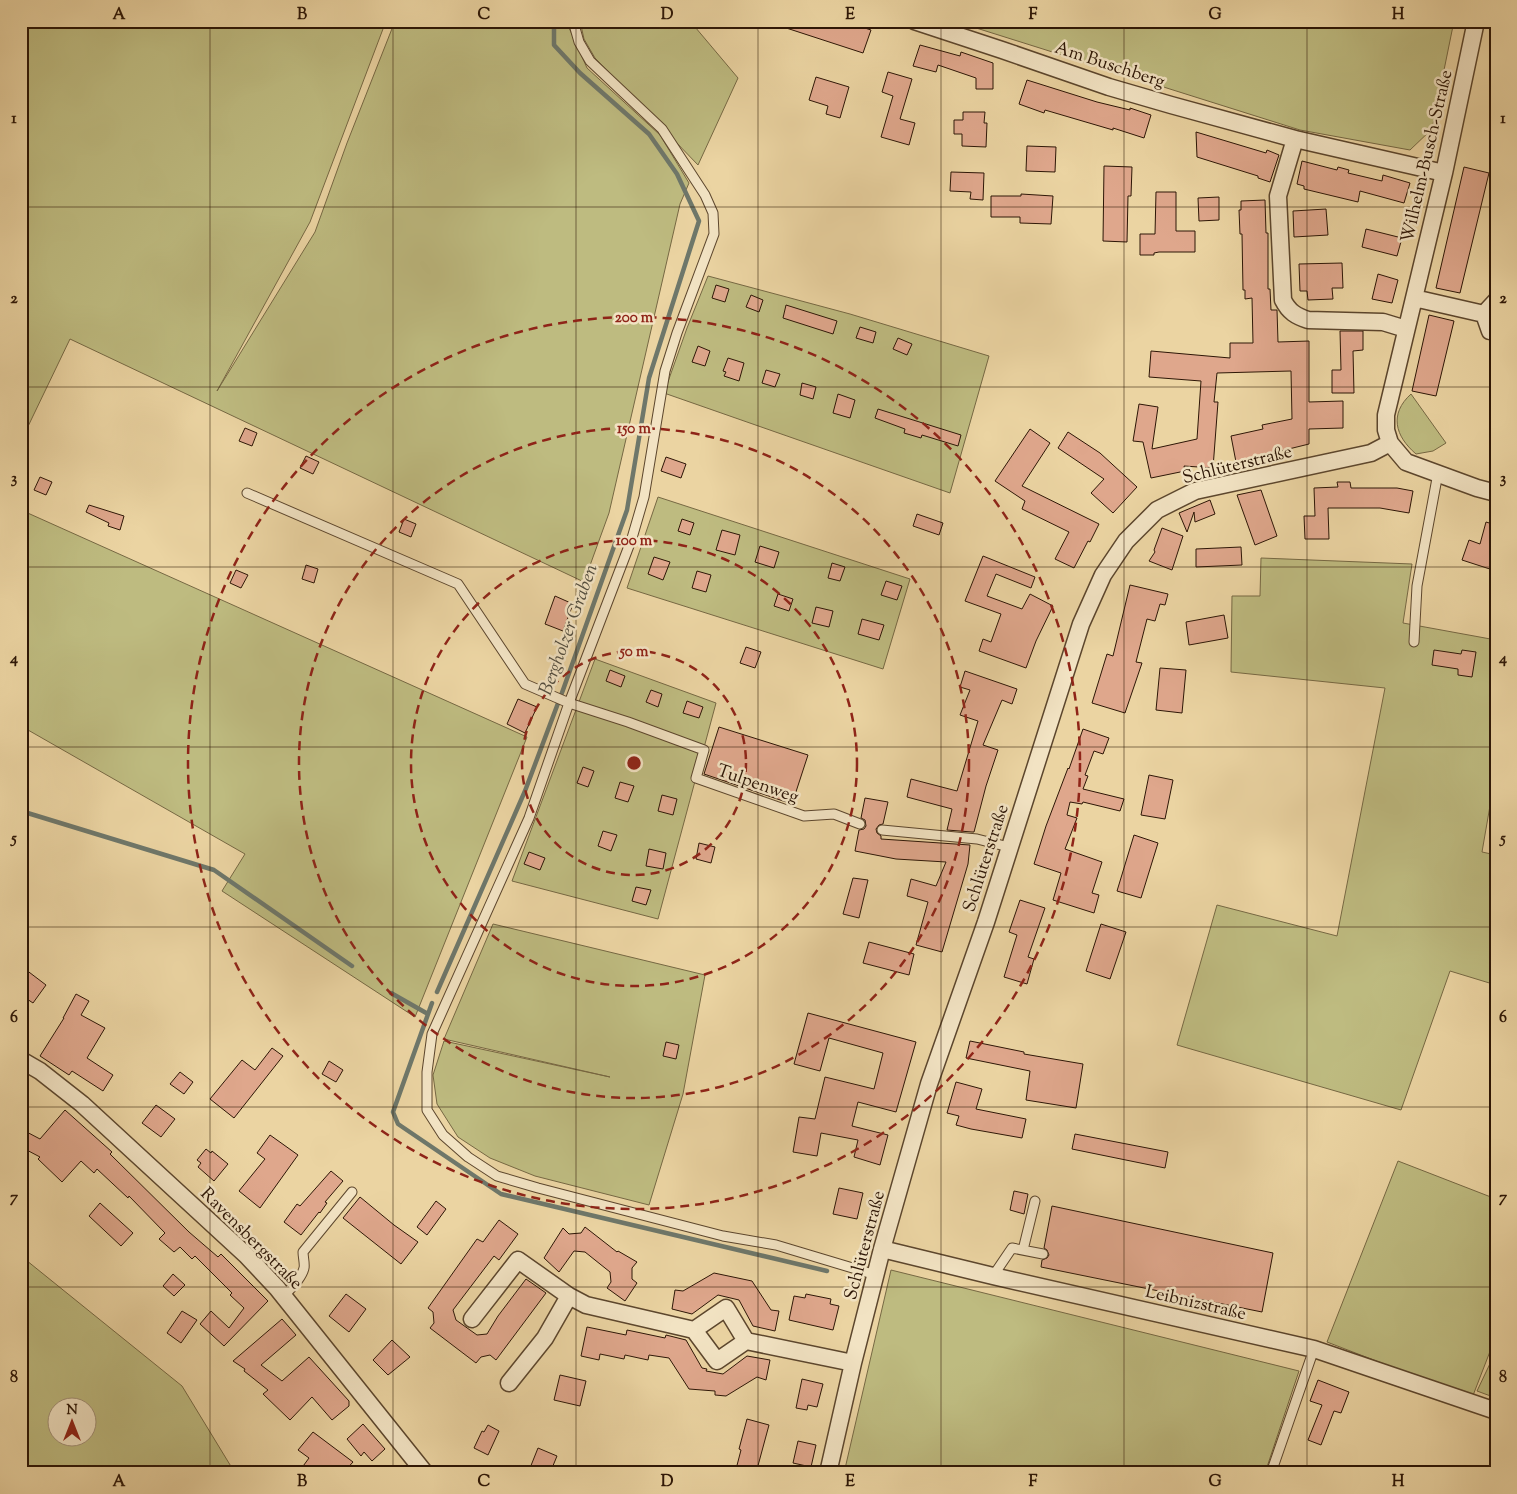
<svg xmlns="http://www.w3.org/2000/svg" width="1517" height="1494" viewBox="0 0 1517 1494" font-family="'Sorts Mill Goudy',serif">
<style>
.green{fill:#bebb80;stroke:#766843;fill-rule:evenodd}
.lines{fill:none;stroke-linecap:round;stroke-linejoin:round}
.stream{stroke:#6e776a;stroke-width:4.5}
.building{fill:#dfa78c;stroke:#2d1606}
.service-casing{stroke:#5c462d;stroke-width:11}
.minor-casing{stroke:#5c462d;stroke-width:19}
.service{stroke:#f2e3c3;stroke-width:9}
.minor{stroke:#f2e3c3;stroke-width:16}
.grid{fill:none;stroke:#2d1606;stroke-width:1;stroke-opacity:0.55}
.ring{fill:none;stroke:#8f2418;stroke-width:2.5;stroke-dasharray:9 6}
.labels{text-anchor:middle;stroke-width:5;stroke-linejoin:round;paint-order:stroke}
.street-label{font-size:18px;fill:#2d1606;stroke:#f2e3c3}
.water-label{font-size:19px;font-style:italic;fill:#534e40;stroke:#f2e3c3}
.centre{fill:#8f2418;stroke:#f2e3c3;stroke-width:2.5}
.ring-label{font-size:15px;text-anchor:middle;font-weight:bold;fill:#8f2418;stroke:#f2e3c3;stroke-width:5;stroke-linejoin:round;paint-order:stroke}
.neatline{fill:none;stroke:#2d1606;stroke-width:2}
.grid-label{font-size:16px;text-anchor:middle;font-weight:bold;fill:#2d1606}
</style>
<rect width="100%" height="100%" fill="#ebd4a2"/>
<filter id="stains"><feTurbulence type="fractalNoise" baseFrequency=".004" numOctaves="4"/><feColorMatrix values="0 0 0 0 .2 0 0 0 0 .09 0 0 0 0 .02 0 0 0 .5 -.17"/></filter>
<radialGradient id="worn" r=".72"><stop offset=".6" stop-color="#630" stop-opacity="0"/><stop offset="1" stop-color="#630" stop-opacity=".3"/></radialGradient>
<path class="green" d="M21,21h365l-76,201 -93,169 98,-159 32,-89 48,-122h171l21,47 73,67 29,48 -9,21 -71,309 -25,69 -514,-243 -49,102z
M580,21h110l48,57 -40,87 -103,-107 -11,-19z
M954,21h500l-22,108 -22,21 -110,-20z
M708,276l142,38 139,42 -39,137 -286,-100 23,-65z
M1411,394l35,49 -13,8 -17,3c-21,-18 -27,-40 -5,-60z
M658,497l252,82 -27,90 -256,-81z
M21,510l506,227 -112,280 -193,-126 23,-37 -224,-128z
M1261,558l151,6 -9,59 93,17v131l-14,81 14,3v130l-46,-14 -49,139 -224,-65 40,-140 120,31 48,-248 -154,-16 1,-76h28z
M595,659l121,44 -58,216 -146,-38z
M493,924l212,51 -22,119 -34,111 -114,-29 -45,-18 -32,-21 -21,-33 -4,-29 11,-34 166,36 -166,-38z
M1398,1161l98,38v137l-24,62 -145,-56z
M21,1256l161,130 53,87h-214zM58,1406h30v30h-30z
M891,1270l408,101 -34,102h-421z
M1496,1351v47l-19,-7z"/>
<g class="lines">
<path class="stream" d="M21,811l193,59 138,96
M437,992l88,-201 38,-101 64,-180 22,-132 50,-157 -22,-47 -28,-40 -69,-61 -26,-28v-24
M391,993l37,21
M432,1003l-39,109 5,12 103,70 326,77"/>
</g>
<path class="building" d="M775,21h68l28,9 -8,23 -89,-29z
M920,45l40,11 1,-4 32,11v26h-17v-11l-38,-13 -2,7 -23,-6z
M888,72l24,7 -12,40 15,4 -6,22 -28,-8 12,-41 -11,-4z
M816,77l33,10 -9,31 -14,-4 2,-8 -19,-6z
M1027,80l70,22 33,8v-2l21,7 -7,23 -31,-10v2l-68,-20 -1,3 -25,-9z
M963,112h22l-1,11h3l-1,24 -24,-1v-12h-8v-14h9z
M1196,132l70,21 1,-3 12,5 -9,27 -12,-4v-2l-61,-19z
M1027,146l29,1 -1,25 -29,-1z
M1302,161l35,9 1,-3 11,3 -1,3 34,8 1,-6 27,8 -6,20 -44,-12 -2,11 -54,-13v-3l-7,-2z
M1104,166l28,1 -1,29h-3l-1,46 -24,-1z
M1464,167l25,6 -29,120 -24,-5z
M951,172l33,1 -1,27 -13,-1 1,-7 -21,-1z
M1156,192h20v39h19v21h-36l-5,1v2h-14v-21h15z
M1021,194l32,2 -2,28 -31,-1v-6h-29v-21h30z
M1219,197v23l-20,1 -1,-23z
M1265,200l1,33h2v56h2l1,21h6l1,32 31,-1v61l34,-1v27l-34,1v15l-73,18 -5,-26 32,-7 -1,-4 30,-6 -1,-48 -74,2 -3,29h4l-5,66 -29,-2 1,5 -34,7 -8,-36 -10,-1 6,-37 19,3 -6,42 45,-10 4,-58 -52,-4 2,-26 79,7v-15h23l-1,-45 -7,1v-9h-2l-1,-56h-2l-1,-24h2v-9z
M1326,209l2,26 -34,2 -1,-26z
M1366,229l36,9 -5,18 -35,-9z
M1342,263l1,25h-11l1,11 -25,1 -1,-9h-7l-1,-27z
M1378,274l20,6 -6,23 -20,-4z
M716,285l13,4 -4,13 -13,-4z
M751,295l12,5 -4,12 -13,-5z
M786,305l51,16 -4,13 -50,-16z
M1429,315l25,6 -18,75 -24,-5z
M860,327l16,5 -3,11 -17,-5z
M1340,331h23v19l-10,1 1,42h-22v-23h9z
M898,338l14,6 -5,11 -14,-6z
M698,346l12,5 -5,15 -13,-4z
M728,358l16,5 -5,18 -15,-5 2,-4 -3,-1z
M766,370l14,4 -5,13 -13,-4z
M802,383l14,4 -3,12 -13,-4z
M838,394l17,6 -5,18 -17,-5z
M878,409l83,26 -3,11 -36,-11 -1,3 -17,-5 1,-4 -30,-11z
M245,428l12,5 -5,13 -13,-5z
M1030,429l20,14 -28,43 77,38 -9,18 -2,-1 -14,27 -19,-9 14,-27 -47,-23 3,-8 -30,-20z
M1068,432l32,21 37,34 -24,26 -22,-20 13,-14 -46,-31z
M306,456l13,6 -6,12 -13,-6z
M666,457l20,7 -5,14 -20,-7z
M40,477l12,5 -6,13 -12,-5z
M1337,482h13l1,6h46l16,3 -4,22 -29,-5h-52l1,31h-24l-1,-23h11l-1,-28 24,-1z
M1261,490l16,46 -22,9 -18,-50z
M1210,500l5,14 -20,8 -1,-10 -7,20 -8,-19z
M89,505l35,11 -4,14 -12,-4 1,-3 -23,-11z
M917,514l26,9 -4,12 -26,-9z
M404,519l12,5 -5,13 -12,-5z
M682,519l12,4 -4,12 -12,-4z
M1486,522l10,3v46l-34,-11 7,-20 11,4z
M1162,528l21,8 -11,34 -23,-9 6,-9 -1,-2z
M722,530l18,5 -5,20 -19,-5z
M760,546l19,6 -5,16 -19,-6z
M1241,547l1,18 -46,2v-18z
M983,556l52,21 -4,11 -35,-14 -9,22 35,13 8,-15 23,12 -17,35 -10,27 -47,-17 4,-12 8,3 10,-28 -36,-13z
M654,557l16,5 -7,18 -15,-6z
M832,563l13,4 -5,14 -12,-3z
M306,565l12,4 -4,14 -12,-4z
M236,570l12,5 -7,13 -11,-5z
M697,571l14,4 -5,17 -14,-4z
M886,581l16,5 -5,14 -16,-5z
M1130,585l38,9 -3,11 -5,-1 -5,17 -8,-2 -11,43 6,1 -17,50 -33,-10 15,-49 6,2z
M778,594l15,5 -4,12 -15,-5z
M555,596l18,8 -10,27 -18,-7z
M816,607l17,4 -4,16 -17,-4z
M1224,615l4,23 -39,7 -3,-23z
M862,619l22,6 -5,15 -21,-6z
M746,647l15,5 -6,16 -15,-5z
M1434,650l27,4 1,-4 14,2 -4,25 -14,-2v-6l-26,-4z
M1160,668l26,2 -4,43 -26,-3z
M610,670l15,6 -4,11 -15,-6z
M965,671l52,18 -5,15 -10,-4 -19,45 15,5 -12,36 -12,46h-2l-25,-2 5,-21 -45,-12 4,-18 46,12 21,-70 -18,-6 10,-25 -10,-3z
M651,690l11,4 -4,13 -12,-5z
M518,699l19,8 -12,26 -18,-9z
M687,701l16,6 -4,11 -16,-5z
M719,727l89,28 -16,49 -88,-30z
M1083,729l26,9 -6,16 -9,-3 -9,24 3,1 -5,13 41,10 -4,12 -37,-9 -1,2 -12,-2 -3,13 10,3 -12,31 37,13 -10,31 7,2 -5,18 -41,-13 8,-27 -27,-9 12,-38 22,-58 1,1z
M583,767l11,4 -6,16 -11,-4z
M1149,775l24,5 -8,39 -24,-4z
M620,782l14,4 -6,16 -13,-4z
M662,795l15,4 -4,16 -15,-4z
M865,798l23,4 -5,22 -4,1 -3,4 1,4 4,3v3l89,6 -2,19 -26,88 -26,-7 12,-43 -21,-6 4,-17 25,7 10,-24 -50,-3 -41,-8 4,-21 5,-1 2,-3 -1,-6 -4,-2z
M603,831l14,4 -6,16 -13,-5z
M1134,835l24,8 -17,55 -24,-7z
M699,843l16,4 -4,16 -15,-4z
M649,849l17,4 -3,16 -17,-3z
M529,852l16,6 -5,12 -16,-6z
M853,878l15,2 -9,38 -16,-4z
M636,887l15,3 -5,15 -14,-4z
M1020,900l25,8 -17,49 6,2 -7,25 -23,-7 13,-42 -8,-3z
M1101,924l25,8 -16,47 -24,-8z
M869,942l45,12 -5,21 -46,-12z
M21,966l25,19 -13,18 -12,-8z
M76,994l13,7 -8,14 24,13 -18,30 26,17 -10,16 -31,-20 -3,4 -29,-19 24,-38h-1z
M808,1013l108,29 -20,70 -38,-10 -6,24 36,9 -8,30 -26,-8 4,-17 -37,-7 -4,23 -24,-4 6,-35 16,2 10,-42 49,12 9,-36 -54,-15 -9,33 -26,-7z
M970,1041l54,11v2l59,10 -7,44 -50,-8 4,-29 -64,-13z
M666,1042l13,3 -3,14 -13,-3z
M272,1048l11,8 -49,62 -24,-19 32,-39 13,10z
M329,1061l14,9 -7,12 -14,-8z
M180,1072l13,10 -9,12 -14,-10z
M956,1082l26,7 -6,20 50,10 -4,19 -51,-9 -15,-4 3,-9 -12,-3z
M156,1105l19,14 -14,18 -19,-14z
M65,1110l47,42 -2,2 79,78 29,25 3,-3 47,47 -44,45 -24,-22 11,-13 18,17 15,-20 -14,-13 2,-2 -37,-37 -3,3 -12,-12 -6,5 -15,-13 6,-6 -36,-37 -1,2 -31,-29 -3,4 -13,-12 -19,21 -24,-23 2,-2 -19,-10v-18l19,10z
M1075,1134l93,18 -3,16 -93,-19z
M270,1135l28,20 -38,53 -21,-17 26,-32 -8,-6z
M206,1149l5,4 1,-2 16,13 -14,17 -16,-14 3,-4 -4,-3z
M331,1171l12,10 -18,21 2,1 -7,10 -1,-1 -18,23 -17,-13 13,-18 3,2z
M839,1188l24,5 -6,26 -24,-5z
M1014,1191l14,3 -4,20 -14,-4z
M360,1197l34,28 24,17 -17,22 -58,-46z
M436,1201l10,8 -19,26 -10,-8z
M100,1203l33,30 -12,13 -32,-30z
M1052,1206l221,47 -11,59 -221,-45 1,-7 5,-2 2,-3 -2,-5 -3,-2z
M499,1220l19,14 -19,26 -5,-4 -41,54 3,10 21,15 10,-1 11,-18 28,-37 20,14 -50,67 -6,-5 -9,2 -5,6 -46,-35 4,-5 -1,-11 -5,-4 49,-69 6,3z
M585,1227l32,25 1,-1 19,11 -5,6v11l5,4 -12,18 -18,-13 4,-6 -1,-10 -25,-20 -11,-1 -15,21 -15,-14 19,-30 6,6 12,-1z
M714,1273l38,8 19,29 8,1 -4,20 -22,-5 -14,-26 -21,-5 -26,19 -20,-5 3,-19 8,1z
M173,1274l12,11 -11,11 -11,-10z
M346,1294l20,15 -17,23 -20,-16z
M806,1294l25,5 -1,5 9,2 -6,24 -44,-10 5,-24 11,2z
M182,1311l15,9 -16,23 -14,-10z
M282,1319l14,16 -35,30 21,16 27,-24 40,44v5l-17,14 -20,-23 -22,23 -27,-26 5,-4 -24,-19 1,-2 -12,-8z
M587,1327l39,8 1,-5 38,8 1,-3 20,5 16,28 5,1 -1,2 17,3 24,-18 23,4 -4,20 -9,-3 -31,19 -11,-1v-4l-26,-2 -20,-31 -20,-3 -1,5 -23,-5 -1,4 -24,-5 -1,6 -18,-4z
M392,1340l18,17 -22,18 -15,-15z
M560,1375l26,6 -6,25 -26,-6z
M802,1379l21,5 -6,23 -9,-2 -1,5 -11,-2z
M1318,1380l31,12 -8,21 -7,-2 -13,34 -13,-5 14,-35 -12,-4z
M747,1419l22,6 -13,48h-21l6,-23 -2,-1z
M363,1424l22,25 -13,12 -8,-9 -3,4 -14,-17z
M488,1425l11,6 -11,24 -14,-7 8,-17 2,1z
M313,1432l40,30 -10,11h-45l11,-15 -11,-8z
M798,1441l18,4 -5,22 -18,-4z
M538,1448l19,8 -7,17h-22z"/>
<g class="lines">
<g class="service-casing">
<path id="service" d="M573,21l6,21 11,19 72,68 43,66 8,18 1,21 -37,99 -12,38 -21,126 -12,41 -63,165 -40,115 -97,216 -5,38v38l16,25 25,22 29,19 41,12 185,48 53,9 100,30
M247,493l211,91 67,100 44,19 59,19 76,28 -8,28 108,38 30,-2 26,10
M1414,642l3,-56 21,-113
M882,830l95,9 32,8
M1023,1250l12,-49
M993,1276l19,-28 31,6
M284,1296c6,-7 18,-18 20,-28 1,-4 -1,-11 -1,-16l49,-60
M1271,1473l43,-124"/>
</g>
<g class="minor-casing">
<path id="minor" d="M914,21l88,29 107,37 62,18 124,34 149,34
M1476,21l-32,152 -58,242v15l4,13 16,19 71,26 19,5
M1295,139l-17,57 5,104c6,12 13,16 25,20l75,2 23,7
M1414,298l70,16
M1484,314l6,17 6,1
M1484,314l12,-13
M21,1060l19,11 42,33 164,151 31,33 148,185
M882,1249l111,27 321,73 182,62
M472,1319l46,-59 51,36 17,9 108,25 23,31 29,-20 -20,-33 -32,22
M746,1341l107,22
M509,1383l36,-45 24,-42
M828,1473l25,-110 29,-114 47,-165 57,-162 95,-298 22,-49 23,-34 31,-31 38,-19 176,-38 19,-10"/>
</g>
<use href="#service" class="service"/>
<use href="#minor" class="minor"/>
</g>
<path class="grid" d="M210,21v1452M393,21v1452M576,21v1452M758,21v1452M941,21v1452M1124,21v1452M1307,21v1452M21,207h1475M21,387h1475M21,567h1475M21,747h1475M21,927h1475M21,1107h1475M21,1287h1475"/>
<g class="ring">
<circle cx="634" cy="763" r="112"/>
<circle cx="634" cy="763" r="223"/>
<circle cx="634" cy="763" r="335"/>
<circle cx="634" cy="763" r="446"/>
</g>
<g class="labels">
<g class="street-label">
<text transform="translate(1110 64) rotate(18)" y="6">Am Buschberg</text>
<text transform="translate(1426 156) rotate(-77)" y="6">Wilhelm-Busch-Straße</text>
<text transform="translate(1237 464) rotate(-14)" y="6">Schlüterstraße</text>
<text transform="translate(758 783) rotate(19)" y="6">Tulpenweg</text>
<text transform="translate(985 858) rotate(-72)" y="6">Schlüterstraße</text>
<text transform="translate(252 1238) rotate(45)" y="6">Ravensbergstraße</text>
<text transform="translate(864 1245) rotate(-75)" y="6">Schlüterstraße</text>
<text transform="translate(1196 1302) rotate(13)" y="6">Leibnizstraße</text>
</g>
<g class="water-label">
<text transform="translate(567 629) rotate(-70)" y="7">Bergholzer Graben</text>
</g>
</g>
<circle cx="634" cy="763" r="8" class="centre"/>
<g class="ring-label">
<text x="634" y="322">200 m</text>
<text x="634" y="433">150 m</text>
<text x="634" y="545">100 m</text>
<text x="634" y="656">50 m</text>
</g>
<rect width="1517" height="1494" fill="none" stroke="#ebd4a2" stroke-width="55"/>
<g transform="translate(72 1422)"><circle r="24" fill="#f2e3c3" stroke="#a39177"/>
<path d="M0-4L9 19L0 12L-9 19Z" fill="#8f2418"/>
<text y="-8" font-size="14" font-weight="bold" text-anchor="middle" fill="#2d1606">N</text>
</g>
<rect x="28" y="28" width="1462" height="1438" class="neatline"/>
<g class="grid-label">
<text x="119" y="19">A</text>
<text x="302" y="19">B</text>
<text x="484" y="19">C</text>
<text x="667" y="19">D</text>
<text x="850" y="19">E</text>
<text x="1033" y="19">F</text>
<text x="1215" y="19">G</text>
<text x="1398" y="19">H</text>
<text x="14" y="123">1</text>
<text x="1503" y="123">1</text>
<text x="14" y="303">2</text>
<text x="1503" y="303">2</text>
<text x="14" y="483">3</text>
<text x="1503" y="483">3</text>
<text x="14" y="663">4</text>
<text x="1503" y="663">4</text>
<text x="14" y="843">5</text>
<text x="1503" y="843">5</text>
<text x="14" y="1022">6</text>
<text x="1503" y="1022">6</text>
<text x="14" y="1202">7</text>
<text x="1503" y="1202">7</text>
<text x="14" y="1382">8</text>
<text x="1503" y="1382">8</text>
<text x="119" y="1486">A</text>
<text x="302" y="1486">B</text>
<text x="484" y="1486">C</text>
<text x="667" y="1486">D</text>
<text x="850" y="1486">E</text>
<text x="1033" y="1486">F</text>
<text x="1215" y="1486">G</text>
<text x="1398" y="1486">H</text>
</g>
<rect width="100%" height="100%" filter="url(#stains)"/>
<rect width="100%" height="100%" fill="url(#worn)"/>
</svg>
